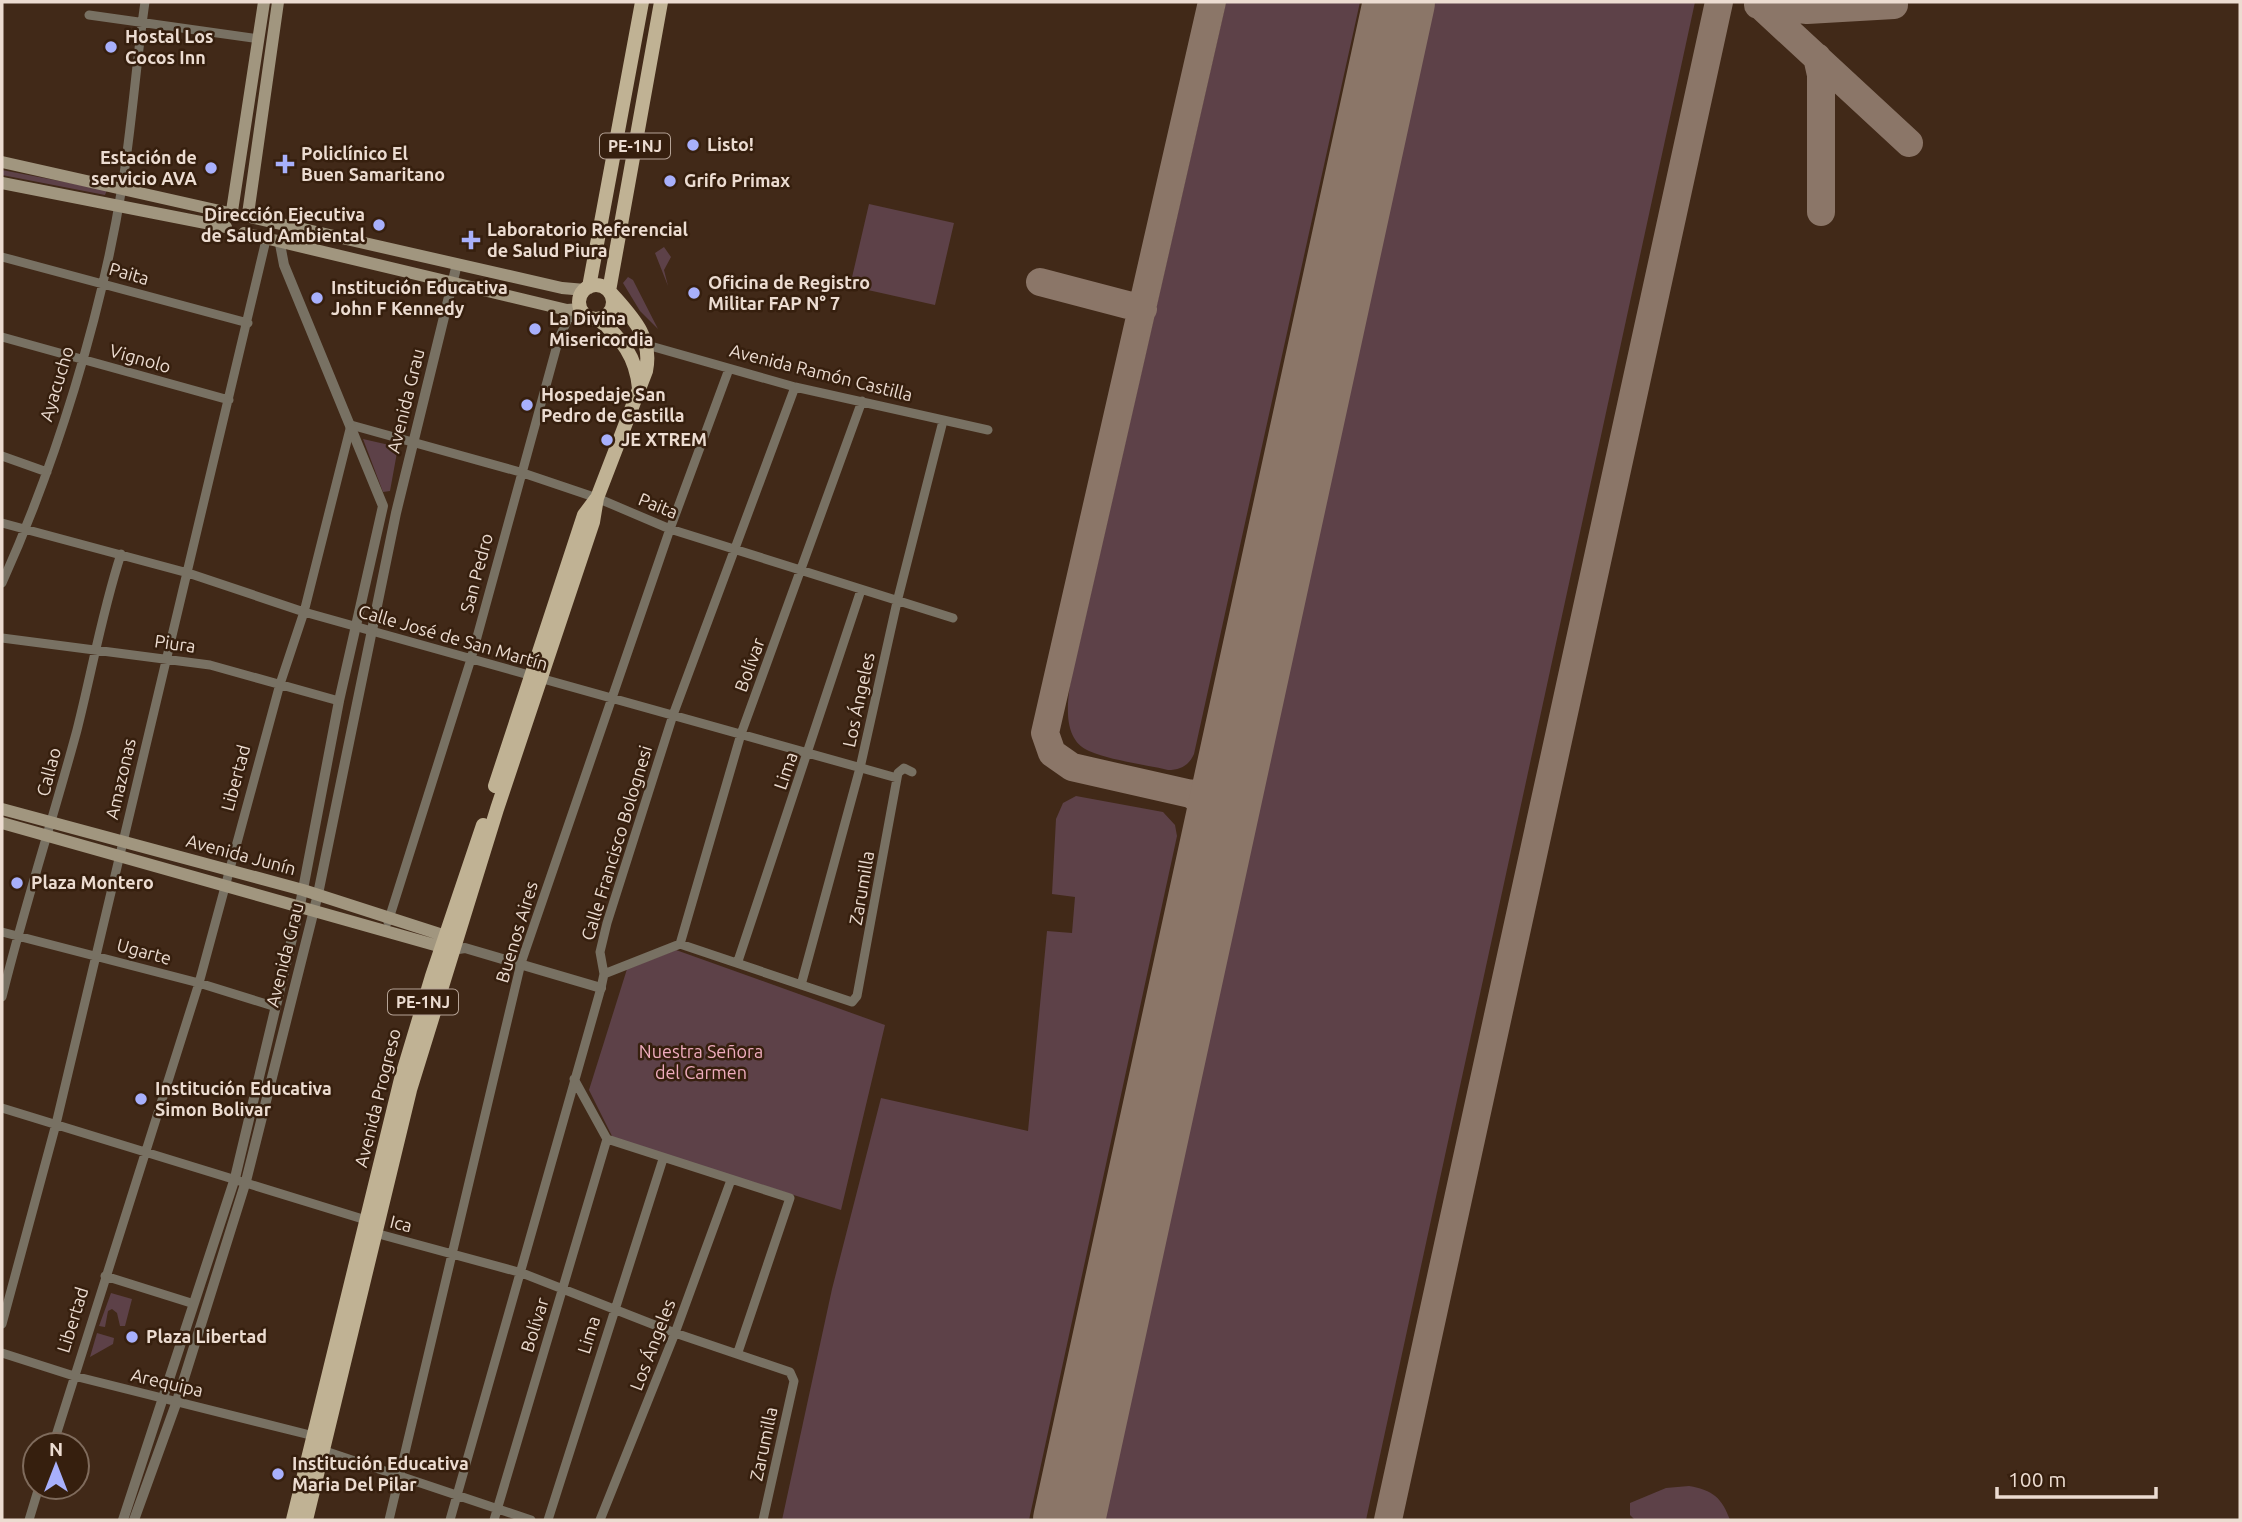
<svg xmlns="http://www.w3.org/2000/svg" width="2242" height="1522" viewBox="0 0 2242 1522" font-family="Ubuntu,sans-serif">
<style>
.green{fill:#5d4148}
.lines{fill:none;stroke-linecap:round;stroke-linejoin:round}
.taxiway{stroke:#8b7668;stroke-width:28}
.runway{stroke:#8b7668;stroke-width:72}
.minor{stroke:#787163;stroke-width:9}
.tertiary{stroke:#787163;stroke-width:10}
.secondary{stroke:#a1967f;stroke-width:12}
.primary{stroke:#c0b294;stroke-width:14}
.poi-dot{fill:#a8b0fc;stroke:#361f0e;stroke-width:2.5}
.labels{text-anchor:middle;stroke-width:5;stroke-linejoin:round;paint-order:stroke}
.shield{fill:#361f0e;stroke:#b5a396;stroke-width:2}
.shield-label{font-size:16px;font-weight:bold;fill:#ecdcd1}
.poi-label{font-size:18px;font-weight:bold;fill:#ecdcd1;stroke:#361f0e;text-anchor:start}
.street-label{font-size:18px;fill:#ecdcd1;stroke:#361f0e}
.park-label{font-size:18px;fill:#efacbe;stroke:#361f0e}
</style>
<rect width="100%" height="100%" fill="#412918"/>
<path class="green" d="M1226,2h134l-166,752c-5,11 -13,16 -26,16 -25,-6 -55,-9 -79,-19 -40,-17 -12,-91 -6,-124z
M1435,2h260l-329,1518h-262z
M2,170l105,20 -2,5 -103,-20z
M869,204l85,19 -19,82 -85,-19z
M664,247l7,10 -7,13 4,16 -13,-33z
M628,277l5,3 25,49 -18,-18 -17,-28z
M363,439l35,8 -8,44 -7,1z
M1076,796l87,16 12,13 2,11 -148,684h-247l50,-231 49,-191 147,33 19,-200 25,2 3,-36 -23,-3 4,-75 7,-16z
M676,950l209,75 -44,185 -228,-72 -24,-48 38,-121z
M111,1293l21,6 -7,27h-5l-3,-13 -5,-4 -4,2 -3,16 -6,-1z
M97,1333l17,5 -1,6 -23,13z
M1689,1486c24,4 33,12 41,34h-95l-5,-5v-12l36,-15z"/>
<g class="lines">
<path class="taxiway" d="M1212,2l-167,731 7,20 20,14 119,27 19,-3 20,-10
M1758,5l49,5 87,-5
M1761,6l148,137
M1817,57l4,18v137
M1040,282l103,27
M1191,794l17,12 10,27
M1388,1520l331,-1518"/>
<path class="runway" d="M1069,1520l330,-1518"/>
<path class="minor" d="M89,15l170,24
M2,257l246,66
M2,337l227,63
M647,345l148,42 193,43
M2,456l45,16
M2,523l186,50 116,39 593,166
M2,583c54,-120 99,-266 120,-396 10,-61 14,-124 23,-185
M2,638l208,27 129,36
M388,922l83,-263 88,-321 9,-19 14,-8
M2,932l197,51 77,24
M680,944l61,-210 121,-333
M738,961l123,-371
M604,974l76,-30 172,58 5,-6 41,-223 6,-5 8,4
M801,985l59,-217 37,-166 46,-181
M2,997c22,-90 51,-178 75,-267 15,-59 25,-118 44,-176
M574,1079l33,60 183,59 -52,154
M2,1108l364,112 9,13 147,40 153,60 115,39 4,9 -31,139
M105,1276l86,27
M2,1324l54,-200 210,-884
M2,1353l72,23 244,61
M53,1445l146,-462 81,-299 24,-72 47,-187 169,47 77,26 73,31 283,89
M319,1449l212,71
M29,1520l10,-33
M389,1520l132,-557 149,-434 59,-160
M450,1520l151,-532 3,-14 -4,-22 7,-29 66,-208 122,-328
M494,1520l113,-381
M548,1520l115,-361
M600,1520l75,-187 56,-153"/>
<path class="tertiary" d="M452,950l13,-2 136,40
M123,1520l112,-342 65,-273 39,-204 44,-195 -99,-241 -4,-21
M134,1520l43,-119 69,-220 72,-287 78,-381 61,-249"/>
<path class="secondary" d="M2,162l227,51
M2,183l224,44
M232,211l32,-209
M248,214l30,-212
M250,217l312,71 23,2
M244,233l323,77 14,-1
M2,809l301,81 149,48
M2,823l447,126"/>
<path class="primary" d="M579 302a17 17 0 1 1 34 0a17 17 0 1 1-34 0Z
M589,287l53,-285
M609,291l52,-289
M598,319c24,19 38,38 41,69
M495,786l89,-271 12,-16
M293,1520l108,-441 31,-103 51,-151
M306,1520l104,-430 87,-281 96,-287 4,-24 49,-127c7,-34 -14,-54 -35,-78"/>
</g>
<g class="poi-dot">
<circle cx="111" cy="47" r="7"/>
<circle cx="693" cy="145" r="7"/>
<path d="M281.5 153.5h7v7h7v7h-7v7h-7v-7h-7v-7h7z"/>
<circle cx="211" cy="168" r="7"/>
<circle cx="670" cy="181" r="7"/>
<circle cx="379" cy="225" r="7"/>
<path d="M467.5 229.5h7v7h7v7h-7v7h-7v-7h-7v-7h7z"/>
<circle cx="694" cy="293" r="7"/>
<circle cx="317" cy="298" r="7"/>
<circle cx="535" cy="329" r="7"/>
<circle cx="527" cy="405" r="7"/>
<circle cx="607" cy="440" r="7"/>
<circle cx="17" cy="883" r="7"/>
<circle cx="141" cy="1099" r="7"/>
<circle cx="132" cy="1337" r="7"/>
<circle cx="278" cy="1474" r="7"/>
</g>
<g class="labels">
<g class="shield">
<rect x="600" y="133.5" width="70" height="25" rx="5"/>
<rect x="388" y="989.5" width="70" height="25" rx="5"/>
</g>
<g class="shield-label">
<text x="635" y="152">PE-1NJ</text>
<text x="423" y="1008">PE-1NJ</text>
</g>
<g class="poi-label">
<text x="125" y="43">Hostal Los<tspan x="125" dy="21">Cocos Inn</tspan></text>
<text x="707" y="151">Listo!</text>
<text x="301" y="160">Policlínico El<tspan x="301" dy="21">Buen Samaritano</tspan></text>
<text x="197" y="164" text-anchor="end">Estación de<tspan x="197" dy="21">servicio AVA</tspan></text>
<text x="684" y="187">Grifo Primax</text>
<text x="365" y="221" text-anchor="end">Dirección Ejecutiva<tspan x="365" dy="21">de Salud Ambiental</tspan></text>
<text x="487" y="236">Laboratorio Referencial<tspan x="487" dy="21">de Salud Piura</tspan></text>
<text x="708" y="289">Oficina de Registro<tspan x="708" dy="21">Militar FAP N° 7</tspan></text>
<text x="331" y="294">Institución Educativa<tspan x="331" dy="21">John F Kennedy</tspan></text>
<text x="549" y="325">La Divina<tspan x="549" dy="21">Misericordia</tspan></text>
<text x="541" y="401">Hospedaje San<tspan x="541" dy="21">Pedro de Castilla</tspan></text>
<text x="621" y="446">JE XTREM</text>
<text x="31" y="889">Plaza Montero</text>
<text x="155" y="1095">Institución Educativa<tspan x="155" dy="21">Simon Bolivar</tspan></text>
<text x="146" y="1343">Plaza Libertad</text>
<text x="292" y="1470">Institución Educativa<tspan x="292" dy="21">Maria Del Pilar</tspan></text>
</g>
<g class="street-label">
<text transform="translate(129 274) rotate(16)" y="6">Paita</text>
<text transform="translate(140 359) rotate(16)" y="6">Vignolo</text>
<text transform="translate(821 373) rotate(14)" y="6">Avenida Ramón Castilla</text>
<text transform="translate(57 384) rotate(-73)" y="6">Ayacucho</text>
<text transform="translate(406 401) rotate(-76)" y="6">Avenida Grau</text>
<text transform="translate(658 506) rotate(22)" y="6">Paita</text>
<text transform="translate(477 573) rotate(-75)" y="6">San Pedro</text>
<text transform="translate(453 638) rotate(16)" y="6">Calle José de San Martín</text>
<text transform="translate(175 644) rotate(8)" y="6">Piura</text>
<text transform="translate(750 665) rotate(-70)" y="6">Bolívar</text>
<text transform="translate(859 700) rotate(-78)" y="6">Los Ángeles</text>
<text transform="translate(786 771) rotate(-71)" y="6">Lima</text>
<text transform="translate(49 772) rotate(-75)" y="6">Callao</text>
<text transform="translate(236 778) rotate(-75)" y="6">Libertad</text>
<text transform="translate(121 779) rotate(-77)" y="6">Amazonas</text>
<text transform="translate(617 843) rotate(-73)" y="6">Calle Francisco Bolognesi</text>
<text transform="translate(241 855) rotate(15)" y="6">Avenida Junín</text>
<text transform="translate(862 888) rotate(-80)" y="6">Zarumilla</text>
<text transform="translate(517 932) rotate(-73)" y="6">Buenos Aires</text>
<text transform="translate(144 952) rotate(15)" y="6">Ugarte</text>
<text transform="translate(285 955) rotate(-76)" y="6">Avenida Grau</text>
<text transform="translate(378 1098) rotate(-76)" y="6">Avenida Progreso</text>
<text transform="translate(401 1224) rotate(14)" y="6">Ica</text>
<text transform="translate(73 1320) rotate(-73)" y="6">Libertad</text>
<text transform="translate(535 1325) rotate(-73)" y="6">Bolívar</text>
<text transform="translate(589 1335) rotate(-73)" y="6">Lima</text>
<text transform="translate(653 1345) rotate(-69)" y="6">Los Ángeles</text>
<text transform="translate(167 1383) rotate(13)" y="6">Arequipa</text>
<text transform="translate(764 1444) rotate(-78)" y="6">Zarumilla</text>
</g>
<g class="park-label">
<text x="701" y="1058">Nuestra Señora<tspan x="701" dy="21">del Carmen</tspan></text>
</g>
</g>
<rect width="2242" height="1522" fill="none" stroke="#ecdcd1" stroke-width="7"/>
<g transform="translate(56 1466)"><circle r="33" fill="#361f0e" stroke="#7f6b5c" stroke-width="2"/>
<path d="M0-5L12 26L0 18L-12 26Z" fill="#a8b0fc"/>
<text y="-10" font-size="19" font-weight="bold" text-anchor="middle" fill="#ecdcd1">N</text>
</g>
<path d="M1997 1487v10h159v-10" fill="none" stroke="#ecdcd1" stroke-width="3.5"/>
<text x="2008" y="1487" font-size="21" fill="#ecdcd1" stroke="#361f0e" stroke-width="5" paint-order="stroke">100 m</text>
</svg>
